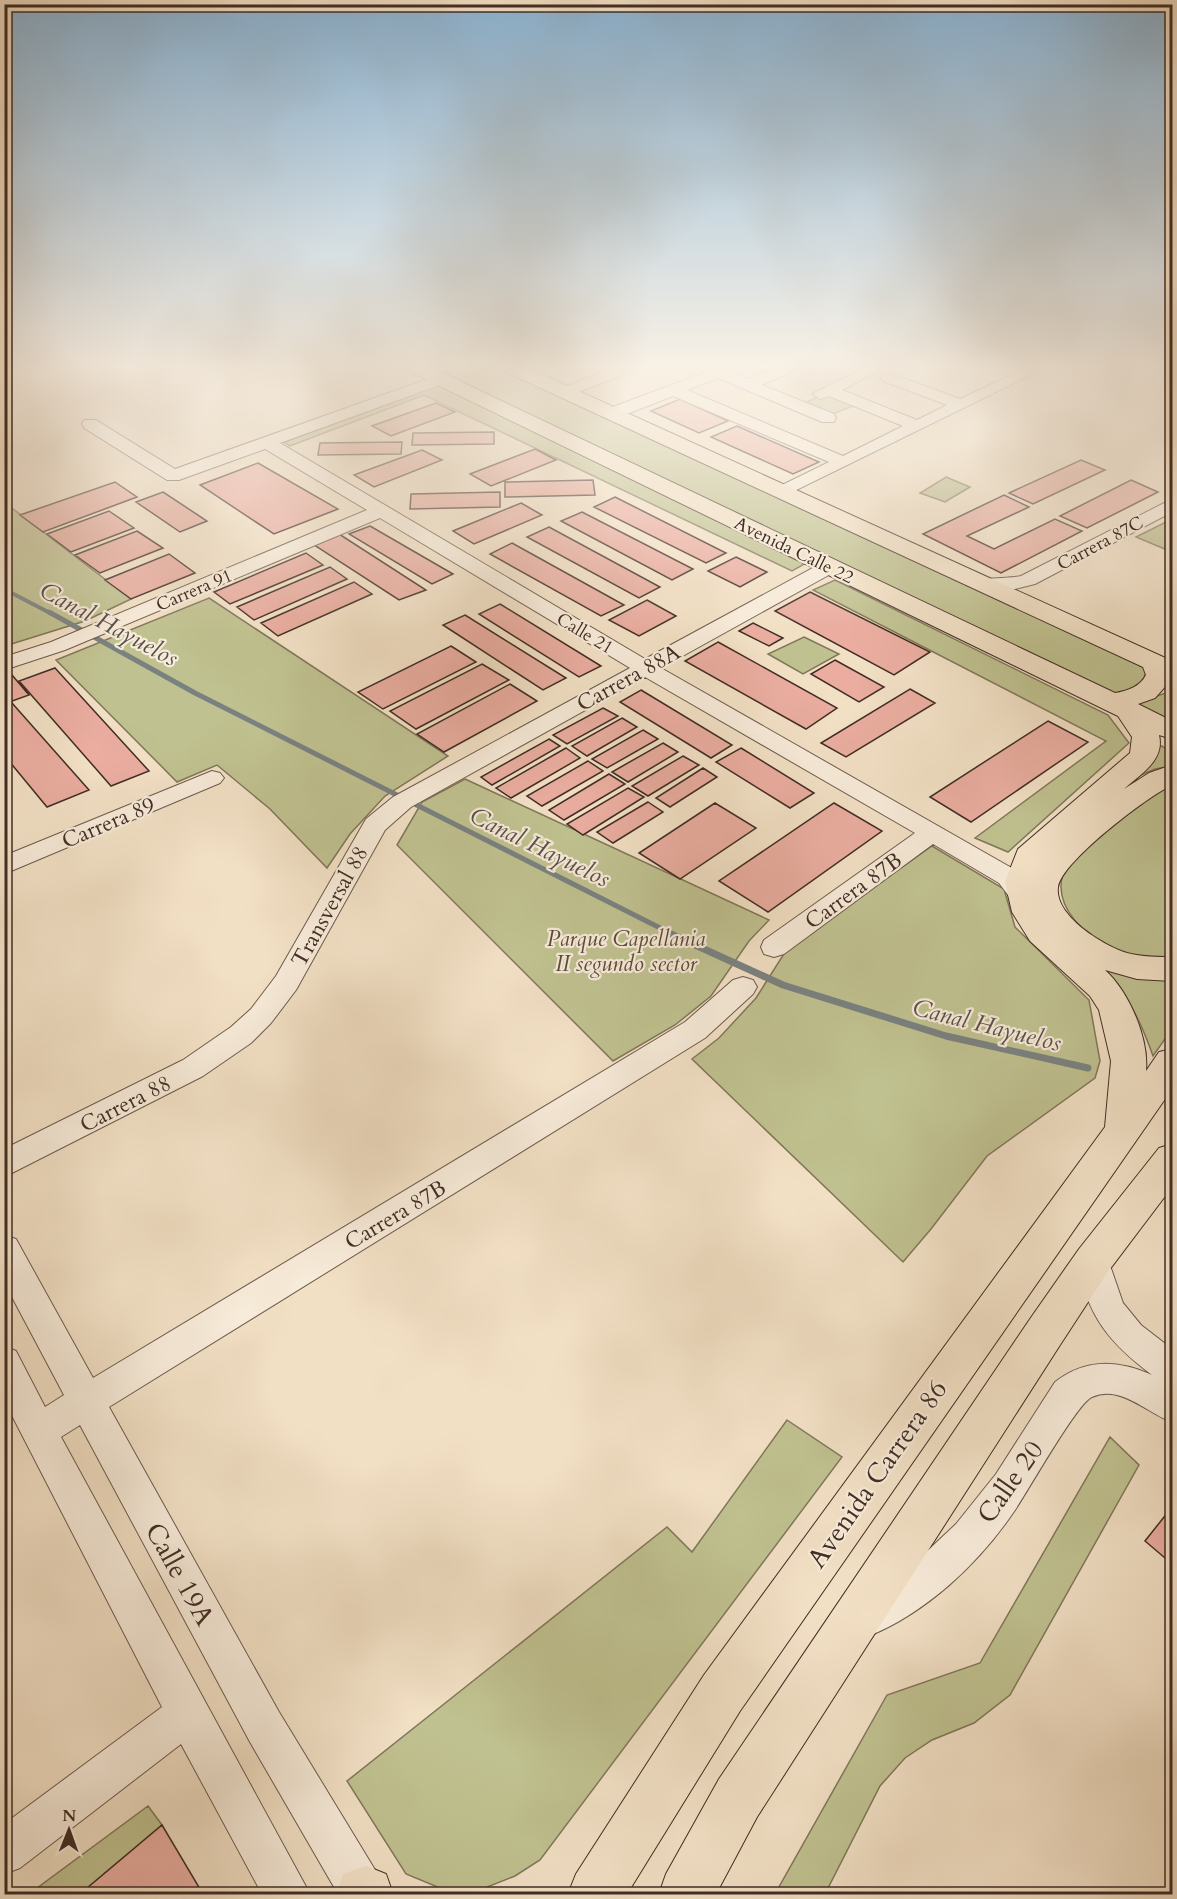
<svg xmlns="http://www.w3.org/2000/svg" width="1177" height="1899" viewBox="0 0 1177 1899" font-family="Cardo,serif">
<style>
.green{fill:#c0c190;stroke:#80775a;stroke-width:1.5}
.lines{fill:none;stroke-linecap:round;stroke-linejoin:round}
.stream-far2{stroke:#7a8281;stroke-width:4}
.stream-far1{stroke:#7a8281;stroke-width:5}
.stream{stroke:#7a8281;stroke-width:7}
.building{fill:#eaada0;stroke:#412d25;stroke-width:1.5}
.minor-casing{stroke:#6d5a4d;stroke-width:2}
.major-casing{stroke:#412d25;stroke-width:2}
.minor{fill:#f7ebd9;fill-rule:evenodd}
.major{fill:#f2e0c5;fill-rule:evenodd}
.labels{text-anchor:middle;stroke-width:4.5;stroke-linejoin:round;paint-order:stroke}
.far-street-label{font-size:18px;fill:#412d25;stroke:#f7ebd9}
.street-label{font-size:22px;fill:#412d25;stroke:#f7ebd9}
.park-label{font-size:22px;font-style:italic;fill:#5a4b3a;stroke:#f7ebd9}
.water-label{font-size:24px;font-style:italic;fill:#59504c;stroke:#f7ebd9}
.near-street-label{font-size:27px;fill:#412d25;stroke:#f7ebd9}
</style>
<rect width="100%" height="100%" fill="#f2e0c5"/>
<filter id="stains"><feTurbulence type="fractalNoise" baseFrequency=".00333" numOctaves="4"/><feColorMatrix values="0 0 0 0 .2 0 0 0 0 .09 0 0 0 0 .02 0 0 0 .5 -.17"/></filter>
<radialGradient id="worn" r=".72"><stop offset=".6" stop-color="#630" stop-opacity="0"/><stop offset="1" stop-color="#630" stop-opacity=".3"/></radialGradient>
<path class="green" d="M443,367h57l192,91 455,208c-1,18 -15,24 -31,30l-581,-278 -93,-47z
M440,385l368,177 -16,9 -368,-176 -134,51 -6,-4z
M829,392l29,12 -30,12 -28,-11z
M946,477l24,10 -25,15 -25,-9z
M4,502l127,97 -46,22 -80,25z
M1172,519v33l-36,-15z
M835,580l273,135 21,28 -121,109 -33,-14 131,-97 -293,-151z
M209,598l239,158 -63,40 -35,38 -23,34 -57,-59 -53,-44 -40,17 -121,-122z
M804,637l35,17 -36,20 -35,-20z
M1172,683v40l-39,-19 33,-11z
M1157,744l15,7v15l-17,3 -16,7z
M465,779l304,141 -20,21 -38,55 -36,29 -62,36 -216,-216 25,-43z
M1172,784v178c-45,4 -135,-42 -105,-98 7,-13 74,-61 89,-74z
M932,846l72,43 11,38 74,73 11,61 -5,17 -108,78 -56,73 -28,33 -211,-203 27,-21 37,-40 31,-49z
M1095,962l43,16 34,2v49l-19,27c-14,-40 -27,-64 -58,-94z
M787,1420l55,37 -302,403 -25,16 -33,13 -42,-1 -34,-14 -59,-93 320,-254 25,25z
M1110,1437l29,28 -129,230 -36,28 -42,17 -27,18 -25,28 -55,108h-50l112,-199 93,-32z
M148,1806l14,19 -82,69h-51z"/>
<g class="lines">
<path class="stream-far2" d="M4,589l48,25"/>
<path class="stream-far1" d="M49,612l146,81 479,242"/>
<path class="stream" d="M671,934l112,51 163,51 142,32"/>
</g>
<path class="building" d="M680,399l48,22 -29,12 -48,-22z
M436,403l19,9 -64,24 -19,-10z
M737,426l82,36 -26,12 -82,-37z
M494,432v12l-82,1 1,-12z
M402,442l-1,12 -83,1 2,-12z
M535,449l21,11 -65,26 -21,-12z
M422,450l20,10 -68,27 -20,-12z
M1081,460l24,10 -72,34 -24,-11z
M258,463l80,46 -64,25 -74,-49z
M593,480l2,15 -90,2v-15z
M1131,480l27,12 -71,36 -27,-12z
M115,482l22,15 -94,35 -23,-17z
M163,492l44,29 -27,11 -44,-30z
M500,492v15l-90,2 1,-15z
M1004,495l25,12 -62,29 27,13 61,-30 27,12 -81,42 -78,-39z
M615,497l111,56 -20,10 -112,-56z
M521,503l21,12 -68,29 -21,-13z
M109,511l25,17 -63,24 -24,-18z
M582,512l111,57 -21,11 -111,-59z
M370,526l83,48 -21,10 -83,-50z
M549,527l111,60 -21,11 -112,-61z
M137,531l26,17 -63,25 -25,-18z
M339,534l87,56 -27,10 -85,-55z
M512,543l112,62 -23,11 -111,-62z
M306,553l17,12 -93,39 -16,-12z
M169,554l26,19 -64,26 -26,-19z
M736,557l31,15 -27,15 -32,-16z
M330,567l17,12 -93,41 -17,-13z
M354,582l18,12 -94,42 -17,-13z
M810,592l120,60 -36,23 -119,-64z
M647,600l29,16 -37,20 -30,-16z
M500,604l101,62 -22,11 -100,-63z
M465,615l101,63 -23,12 -100,-65z
M753,623l30,15 -14,8 -30,-15z
M718,642l119,66 -31,21 -121,-68z
M451,646l25,16 -93,47 -25,-17z
M835,660l49,27 -25,15 -48,-28z
M482,664l27,16 -93,49 -26,-18z
M55,668l94,103 -38,15 -92,-105z
M12,675l17,20 -25,9v-27z
M510,684l27,17 -93,51 -27,-18z
M910,689l25,14 -89,54 -25,-14z
M641,690l91,55 -21,13 -91,-56z
M12,703l77,87 -42,17 -43,-52v-49z
M603,708l15,8 -51,28 -14,-9z
M622,718l15,9 -50,29 -15,-10z
M1048,721l40,21 -117,80 -41,-25z
M643,730l15,9 -51,29 -15,-9z
M549,739l11,7 -68,39 -11,-8z
M663,743l15,9 -50,30 -16,-10z
M566,748l14,10 -69,40 -15,-10z
M741,748l73,45 -24,15 -74,-46z
M683,756l16,9 -51,31 -16,-10z
M588,761l15,10 -61,35 -15,-10z
M703,768l14,9 -47,30 -14,-9z
M609,774l16,10 -61,36 -15,-10z
M628,788l16,9 -61,38 -16,-11z
M648,802l15,10 -50,31 -16,-11z
M715,803l41,25 -76,51 -41,-26z
M834,803l48,28 -114,81 -49,-31z
M1172,1507v57l-27,-23z
M162,1825l41,69h-123z"/>
<g class="lines">
<g class="minor-casing">
<path id="minor" d="M616,367h21l-2,3 -64,25 -6,2 -8,-5 2,-3z
M719,367h21l-8,5 16,7 30,-12h20l-2,3 -34,15 72,29 2,4 -2,4h-12l-104,-44 -31,12 156,66 60,-30 -74,-30 -9,3 -8,-5 52,-26h12l2,3 -36,19 75,30 30,-15 -64,-24 -2,-3 2,-3h12l65,24 68,-32h19l-265,130 -9,-5 3,-4 53,-26 -156,-66 -56,22h-12l-2,-4 2,-4z
M442,374l6,2 2,3 -2,3 -168,61 365,216 177,-96h14l3,4 -3,4 -175,97 356,203 19,26 -4,6 -9,3 -9,-3 -15,-20 -66,-39 -149,110 -10,3 -10,-3 -3,-7 3,-7 151,-107 -270,-156 -234,130 -26,23 -89,160 -25,33 -20,20 -48,33 -199,101v-28l179,-89 48,-33 20,-18 25,-33 90,-157 27,-22 237,-129 -250,-150 -315,132 -61,20v-13l47,-15 316,-132 -102,-61 -86,31h-12l-83,-52 -2,-4 2,-4h12l79,49z
M1172,499v13l-137,72 -28,7 -31,-2 -3,-4 3,-4c15,-4 30,-2 45,-5z
M212,771l8,2 4,5 -4,5 -216,91v-18z
M743,977l10,3 4,7 -4,7 -48,44 -596,369 170,305 101,166 6,16h-48l-88,-152 -170,-317 -19,12 249,457h-48l-81,-150 -161,124 -16,6v-50l158,-117 -158,-307v-54l12,5 29,56 19,-12 -60,-113v-47l12,4 77,139 592,-356 48,-42z
M1093,1247l12,4 18,52 18,22 31,24v73c-24,-8 -51,-38 -80,-25 -15,6 -65,96 -79,116 -35,51 -86,99 -144,123l-14,-6 -6,-14 6,-14 66,-45 35,-33 40,-50 59,-92c31,-24 63,-22 97,-7 -45,-34 -63,-58 -76,-114l5,-10z"/>
</g>
<g class="major-casing">
<path id="major" d="M406,367h24l685,326c12,-2 25,-6 31,-18l-3,-8 -639,-296 -3,-4h25l646,294v18l-17,19 -17,6 34,17v18l-13,-4c6,25 -18,39 -35,54l25,-16 23,-8v20c-24,11 -110,76 -114,102 -4,29 46,59 69,66 15,4 30,4 45,4v24l-35,-2 -32,-9c24,22 44,68 41,101l13,-19 13,-3v40l-432,622 -113,183h-59l8,-20 128,-199 401,-548 6,-66 -12,-51 -9,-14 -60,-55 -18,-29 -7,-30 13,-33 112,-96 2,-16 -14,-21 -709,-345z
M1172,1144v43l-65,86 -47,72 -303,472 -41,77h-57l7,-20 53,-95 311,-460 49,-70 80,-101z
M366,1866l20,8 7,20h-57l7,-20z"/>
</g>
<use href="#minor" class="minor"/>
<use href="#major" class="major"/>
</g>
<linearGradient id="sky" x2="0" y2="1"><stop stop-color="#8bb6d8"/><stop offset="0.58" stop-color="#f9f1e5"/><stop offset="1" stop-color="#f9f1e5" stop-opacity="0"/></linearGradient>
<rect width="1177" height="632" fill="url(#sky)"/>
<g class="labels">
<g class="far-street-label">
<text transform="translate(1100 543) rotate(-28)" y="6">Carrera 87C</text>
<text transform="translate(794 550) rotate(26)" y="6">Avenida Calle 22</text>
<text transform="translate(194 590) rotate(-23)" y="6">Carrera 91</text>
<text transform="translate(585 633) rotate(31)" y="6">Calle 21</text>
</g>
<g class="street-label">
<text transform="translate(628 677) rotate(-29)" y="8">Carrera 88A</text>
<text transform="translate(108 822) rotate(-23)" y="8">Carrera 89</text>
<text transform="translate(853 890) rotate(-36)" y="8">Carrera 87B</text>
<text transform="translate(329 906) rotate(-61)" y="8">Transversal 88</text>
<text transform="translate(125 1103) rotate(-27)" y="8">Carrera 88</text>
<text transform="translate(395 1214) rotate(-31)" y="8">Carrera 87B</text>
</g>
<g class="park-label">
<text x="626" y="946">Parque Capellania<tspan x="626" dy="25">II segundo sector</tspan></text>
</g>
<g class="water-label">
<text transform="translate(109 624) rotate(28)" y="8">Canal Hayuelos</text>
<text transform="translate(540 847) rotate(26)" y="8">Canal Hayuelos</text>
<text transform="translate(987 1025) rotate(14)" y="8">Canal Hayuelos</text>
</g>
<g class="near-street-label">
<text transform="translate(877 1474) rotate(-55)" y="9">Avenida Carrera 86</text>
<text transform="translate(1010 1482) rotate(-55)" y="9">Calle 20</text>
<text transform="translate(180 1574) rotate(61)" y="9">Calle 19A</text>
</g>
</g>
<rect width="1177" height="1899" fill="none" stroke="#f2e0c5" stroke-width="24"/>
<rect x="6" y="6" width="1165" height="1887" fill="none" stroke="#412d25" stroke-width="3"/>
<rect x="12" y="12" width="1153" height="1875" fill="none" stroke="#412d25" stroke-width="1.5"/>
<g transform="translate(69 1830) rotate(1)" stroke="#f7ebd9" stroke-width="4.5" paint-order="stroke">
<path d="M0-4.5L10 22L0 15L-10 22Z" fill="#412d25"/>
<text y="-9" font-size="16" font-weight="bold" text-anchor="middle" fill="#412d25">N</text>
</g>
<rect width="100%" height="100%" filter="url(#stains)"/>
<rect width="100%" height="100%" fill="url(#worn)"/>
</svg>
